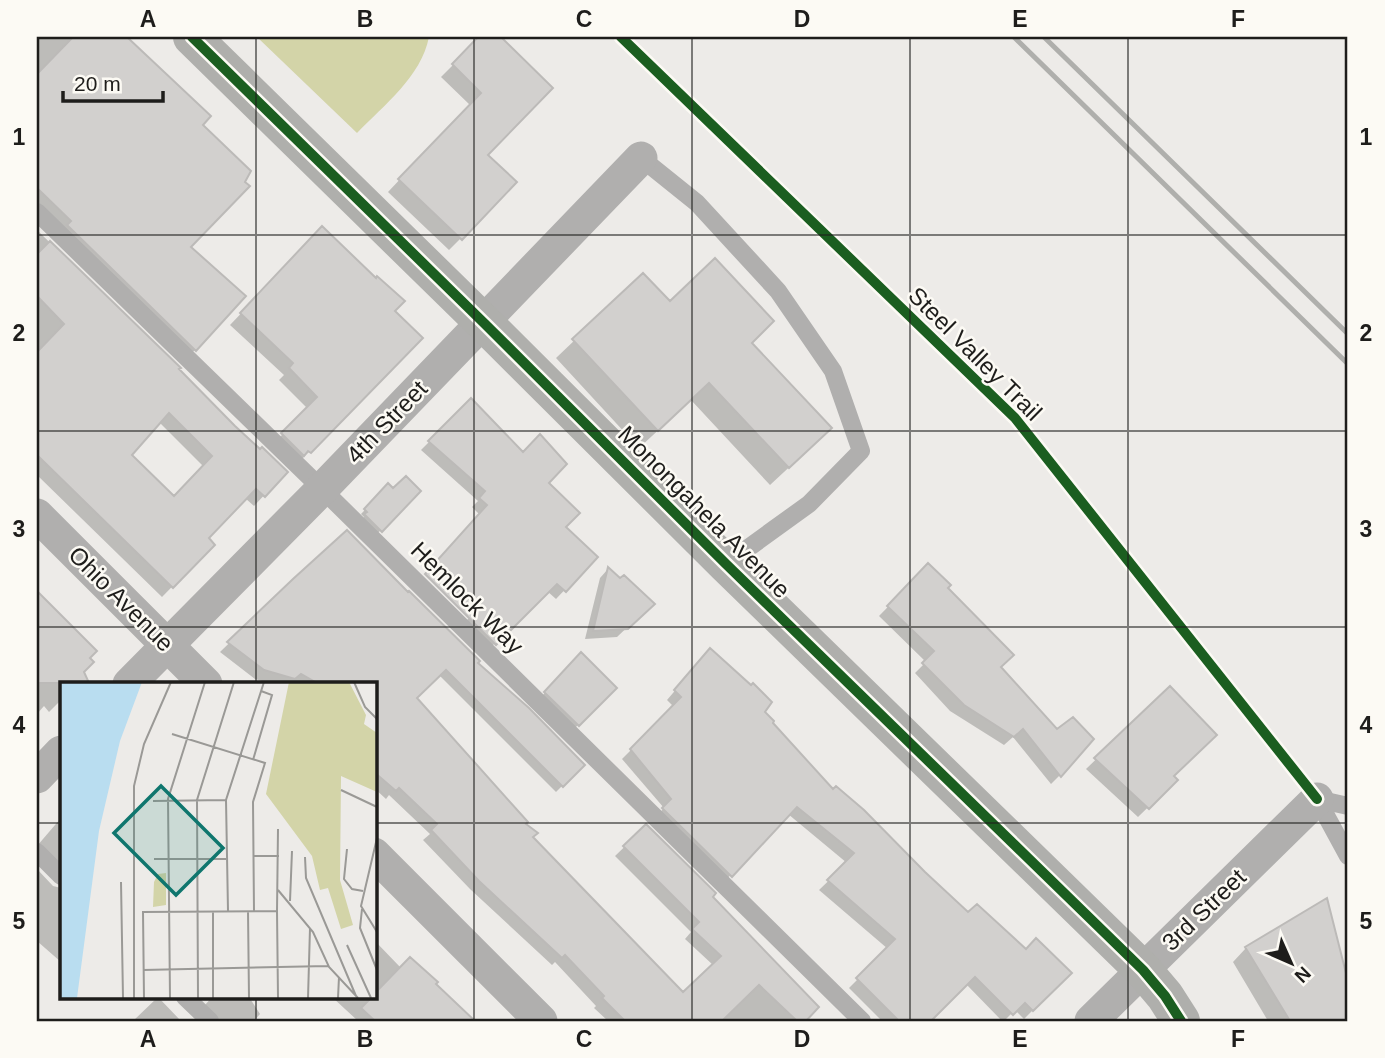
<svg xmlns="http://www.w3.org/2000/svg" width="1385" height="1058" viewBox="0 0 1385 1058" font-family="Arial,sans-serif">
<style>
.green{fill:#d3d4a8}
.shadow{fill:#0003;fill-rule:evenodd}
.building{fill:#d2d0ce;stroke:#bcbab8;stroke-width:2;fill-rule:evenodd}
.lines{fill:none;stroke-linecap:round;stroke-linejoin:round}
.service{stroke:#b0afae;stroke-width:18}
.minor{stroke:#b0afae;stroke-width:33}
.secondary{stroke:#afafac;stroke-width:38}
.rail{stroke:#afafac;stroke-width:5}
.cycleway-casing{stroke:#fcfaf4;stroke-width:15}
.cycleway{stroke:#1b5e20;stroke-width:10}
.grid{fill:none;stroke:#1e1d1b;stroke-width:2;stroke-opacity:0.55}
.labels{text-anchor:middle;stroke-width:5;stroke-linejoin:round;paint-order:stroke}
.street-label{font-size:24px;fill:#1e1d1b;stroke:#fcfaf4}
.inset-road{fill:none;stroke:#9a9996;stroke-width:2}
.view{fill:#0f766e;fill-opacity:0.15;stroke:#0f766e;stroke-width:3.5}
.inset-edge{fill:none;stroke:#1e1d1b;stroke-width:3.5}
.neatline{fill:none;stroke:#1e1d1b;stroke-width:2.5}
.grid-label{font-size:23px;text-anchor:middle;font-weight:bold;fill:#1e1d1b}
</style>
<rect width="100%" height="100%" fill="#edebe8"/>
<path class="green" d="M257,37h172c-8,40 -45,68 -72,96z"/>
<path class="shadow" d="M37,37h90l-1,1 75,87 -12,122 6,103 -10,9 -148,-144z
M481,37h17l53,51 -65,67 -25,83 -12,12 -61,-58 82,-87 -29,-28z
M37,230l141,138 -1,1 57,58 52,45 -32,34 -9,-8 -39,40 7,7 -51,52 -125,-122zM159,422l45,45 -30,31 -45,-43z
M311,240l82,71 28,28 -122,123 -27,-17 36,-36 -29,-29 5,-5 -54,-50z
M643,275l27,28 80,40 62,103 -42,39 -79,-85 -52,48 -83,-90z
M471,400l75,83 18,44 32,30 -40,42 -9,-8 -61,61 -25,-25 14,-16 5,-96 -8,-8 6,-6 -57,-51z
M388,486l5,4 26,1 -43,44 -15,-15 3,-3 -3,-3z
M928,566l18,22 53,80 61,107 -9,9 -38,-47 -9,8 -54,-34 -35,-38 11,-11 -47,-46z
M608,569l44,35 -35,33 -32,2 15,-61z
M294,580l125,27 -81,77h-44l-4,-2 -2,2h-16l-17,-5 -35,-27z
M37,592l58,59 -7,7 -6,14 2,4 -7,8h-16v16l-12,12 -5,-6 -7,8z
M581,654l33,34 -40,41 -33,-32z
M702,659l60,53 8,11 63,68 135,123 57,38 45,21 -46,46 -9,-9 -11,11h-2l-36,-37 -37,37h-49l1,-1 -32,-32 39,-39 -69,-59 28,-27 -59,-49 -66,70 -67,-66 9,-10 -42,-49 52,-52 -7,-7z
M427,663h49l107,102 -27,27z
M1170,688l2,88 4,4 -38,37 -52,-48z
M397,696l127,128 7,13 152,158 30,-30 -28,-26 6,-7 -76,-76 31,-30 170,181 -13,14h-195l-14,-13 2,-2 -41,-44 -3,3 -82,-76 -47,-49 7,-6 -41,-39 -3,4 -12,-11v-68z
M61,818v60l-24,-32z
M37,869l16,17 8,2v74l-24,-21z
M1326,900l22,88v33h-80l-35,-59 13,-14z
M374,940l27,28 33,16 39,37h-115l-26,-24h42z
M158,997l23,24h-48z
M212,997h37l11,17 -6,7h-46l-9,-9z"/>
<path class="building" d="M73,37h54l84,79 -8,9 48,46 -6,11 5,4 -59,61 55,49 -50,55 -129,-126 4,-4 -34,-33v-114z
M478,37h23l52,51 -65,67 29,27 -55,58 -64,-61 83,-86 -29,-29z
M322,226l54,52 1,-2 28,25 -10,10 28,27 -112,115 -3,-2 -4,5 -23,-23 36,-36 -28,-29 4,-5 -53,-50z
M50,241l131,127 -2,1 56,57 25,23 2,-2 26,25 -23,25 -9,-8 -47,49 6,7 -42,43 -136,-133v-103l27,-28 -27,-28v-42zM169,413l43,43 -38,40 -42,-41z
M715,258l59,63 -22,22 80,85 -43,40 -80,-85 -51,48 -86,-92 71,-66 27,28z
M471,398l52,54 17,-18 27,30 -18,19 31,30 -14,14 32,30 -32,35 -9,-8 -61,61 -71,-71 62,-69 -8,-7 6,-7 -57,-50z
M406,476l15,15 -39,41 -18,-18 3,-2 -3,-3 24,-26 5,5z
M347,530l61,62 1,-1 71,70 -2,2 51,45 56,57 -22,22 -117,-117 -29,28 111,124 -2,2 12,9 -5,4 150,155 38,-36 -29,-27 7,-7 -76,-76 23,-22 70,69 -3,4 106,110 -13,14h-9l-38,-36 -37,36h-97l-23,-23 2,-2 -39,-41 -3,3 -83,-77 -48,-51 6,-6 -38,-36 -3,3 -22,-19 1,-89h-58l-16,-9 -6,5 -31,-9 -37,-28 66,-63z
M928,563l23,22 -3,3 66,67 -13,12 56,62 16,-12 21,22 -33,38 -38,-48 -9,8 -50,-32 -42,-42 12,-12 -47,-45z
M608,567l12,11 4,-3 31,29 -27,25 -35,2z
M37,591l60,60 -7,7 4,4 -10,10 5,11h-52z
M710,648l41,37 2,-2 19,19 -7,10 9,9 -1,2 60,66 3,-3 28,24 61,62 43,40 9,-8 49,45 10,-11 36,35 -39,38 -8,-8 -12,12 -38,-38 -44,44h-32l-43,-43 39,-39 -68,-59 27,-27 -57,-46 -65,70 -70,-69 9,-9 -41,-50 51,-52 -7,-7z
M581,652l36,36 -38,38 -35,-34z
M1170,686l47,49 -43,41 4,4 -29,29 -55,-51z
M1327,898l21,83v40h-58l-45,-74z
M410,957l28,25 -2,2 39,37h-100l-14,-13 11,-11h2v-3z"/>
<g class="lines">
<path class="service" d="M641,158l56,45 81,88 55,80 28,80 -52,53 -83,60
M37,212l285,277 540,532
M1317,799l31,57
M1317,799l31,7
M37,852l24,24
M185,997l25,24"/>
<path class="minor" d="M37,515l169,169
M129,684l193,-195 319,-331
M37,777l24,-25
M374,854l167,167
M1091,1021l226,-222"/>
<path class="secondary" d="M192,37l292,286 242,241 417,406 22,26 16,25"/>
<path class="rail" d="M1014,37l334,327
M1044,37l304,297"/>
<g class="cycleway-casing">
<path id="cycleway" d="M192,37l292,286 242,241 417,406 22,26 16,25
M621,37l394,381 302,381"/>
</g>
<use href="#cycleway" class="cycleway"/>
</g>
<path class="grid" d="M256,37v647M474,37v984M692,37v984M910,37v984M1128,37v984M37,235h1311M37,431h1311M37,627h1311M37,823h24M374,823h974M256,997v24"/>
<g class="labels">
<g class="street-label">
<text transform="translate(975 354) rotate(45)" y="8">Steel Valley Trail</text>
<text transform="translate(387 422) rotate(-46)" y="8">4th Street</text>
<text transform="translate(704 512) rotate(45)" y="8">Monongahela Avenue</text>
<text transform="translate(467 598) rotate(45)" y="8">Hemlock Way</text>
<text transform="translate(121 599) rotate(45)" y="8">Ohio Avenue</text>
<text transform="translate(1204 910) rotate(-44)" y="8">3rd Street</text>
</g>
</g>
<g transform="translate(60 682)">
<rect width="317" height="317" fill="#edebe8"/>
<path d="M229,0h60l17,33 -2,9 13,9v59l-36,-16 -1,104 13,45 -12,4 -13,-41 -8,2 -8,-34 -46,-62zM106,191v32l-13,2 1,-25 4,-8z" fill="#d3d4a8"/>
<path d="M0,0h82l-22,59 -21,90 -22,167h-17z" fill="#b9ddf0"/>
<path class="inset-road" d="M294,0l11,25 12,12M112,52l93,29 -12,39 1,109M193,78l19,-65 -11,-4M281,108l36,17M93,119l73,-1M317,156l-16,68 16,26M287,167l-3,30 8,10 11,2M193,174h26M245,175l1,21 50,118M94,177h72M61,200l2,116M218,208l35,42 16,35 29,31M230,219l2,-50M302,227l-2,19 17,42M153,229v87M168,229l-2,-111 38,-118M188,229l1,87M217,229l1,87M287,263l24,53M83,288l185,-4M74,316v-212l10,-42 27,-62M84,316l-1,-86 134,-1 1,-82M110,316l-2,-199 37,-117M138,316l-1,-198 37,-118M248,316l2,-70M278,316l1,-21"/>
<path class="view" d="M101,104l62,62 -47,47 -62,-62z"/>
<rect width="317" height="317" class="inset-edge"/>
</g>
<rect width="1385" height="1058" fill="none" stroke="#fcfaf4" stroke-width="77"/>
<g transform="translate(1291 963) rotate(135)" stroke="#fcfaf4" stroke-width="5" paint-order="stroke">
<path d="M0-5L12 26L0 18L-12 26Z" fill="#1e1d1b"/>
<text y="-10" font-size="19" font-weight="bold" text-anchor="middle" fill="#1e1d1b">N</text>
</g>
<path d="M63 91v10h100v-10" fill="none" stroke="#1e1d1b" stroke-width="3.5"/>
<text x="74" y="91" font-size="21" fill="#1e1d1b" stroke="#fcfaf4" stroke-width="5" paint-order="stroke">20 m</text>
<rect x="38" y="38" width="1308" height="982" class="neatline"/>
<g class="grid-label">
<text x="148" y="27">A</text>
<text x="365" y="27">B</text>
<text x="584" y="27">C</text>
<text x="802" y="27">D</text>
<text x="1020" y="27">E</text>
<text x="1238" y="27">F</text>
<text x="19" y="145">1</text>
<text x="1366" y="145">1</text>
<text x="19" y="341">2</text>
<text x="1366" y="341">2</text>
<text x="19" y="537">3</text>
<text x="1366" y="537">3</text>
<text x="19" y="733">4</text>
<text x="1366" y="733">4</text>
<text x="19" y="929">5</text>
<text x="1366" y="929">5</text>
<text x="148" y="1047">A</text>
<text x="365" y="1047">B</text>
<text x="584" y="1047">C</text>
<text x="802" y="1047">D</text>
<text x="1020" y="1047">E</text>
<text x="1238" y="1047">F</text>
</g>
</svg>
